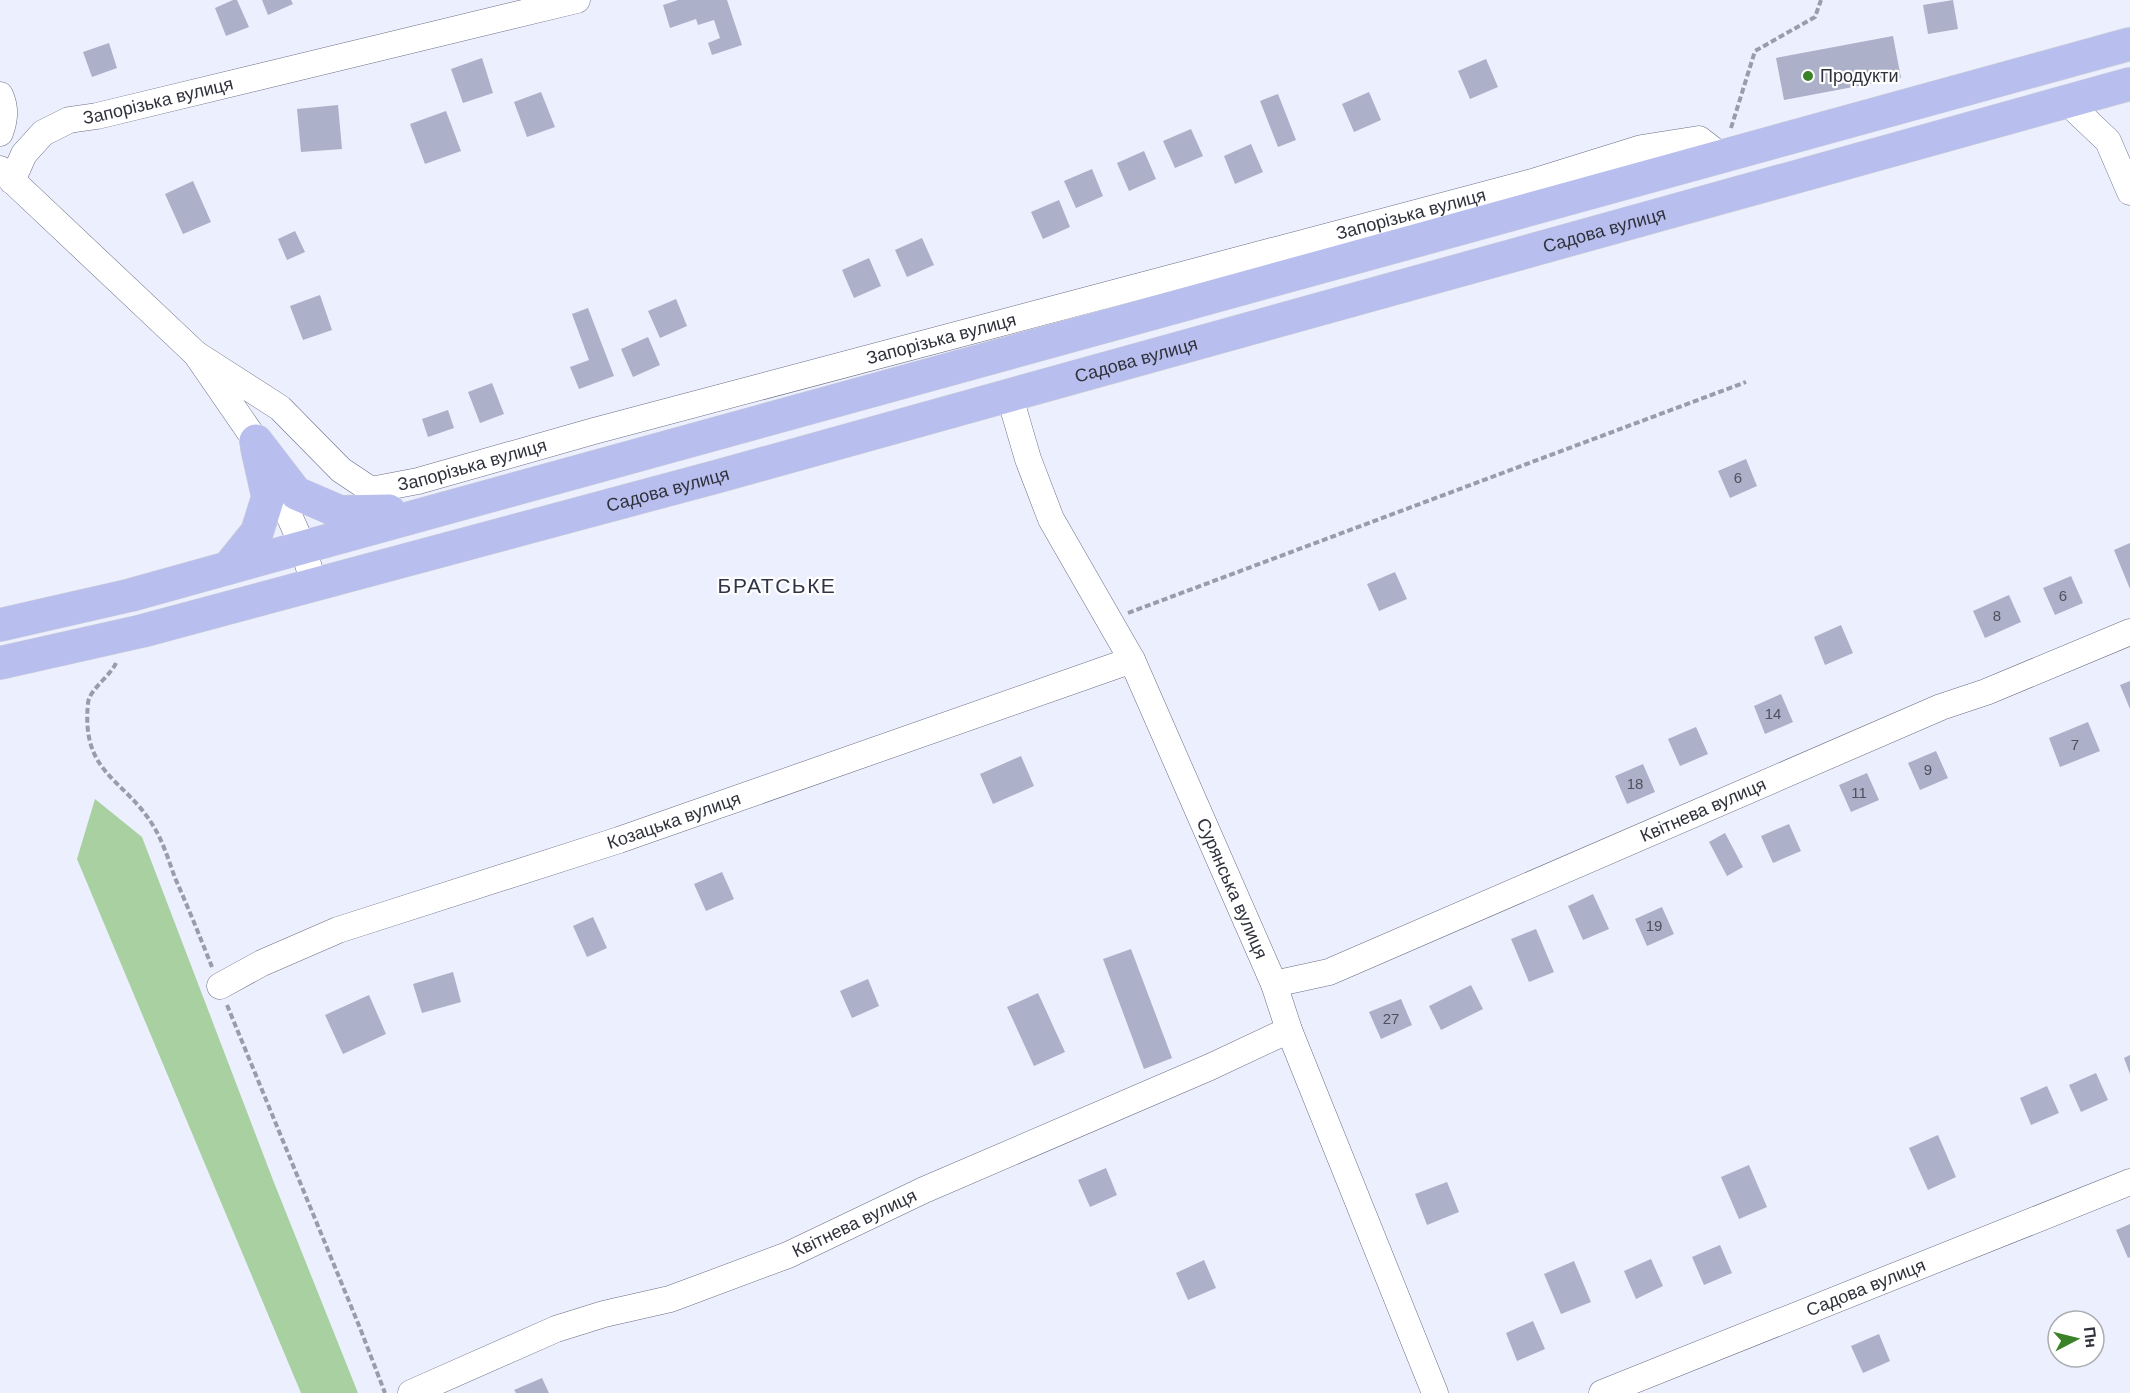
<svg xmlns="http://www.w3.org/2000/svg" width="2130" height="1393" viewBox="0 0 2130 1393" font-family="Helvetica,sans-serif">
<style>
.green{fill:#a9d0a0}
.building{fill:#acb0c8}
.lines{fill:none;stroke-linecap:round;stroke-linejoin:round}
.minor-casing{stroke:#6a6e84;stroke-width:27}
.major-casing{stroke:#d1d2d4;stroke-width:34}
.path{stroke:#9a9ca9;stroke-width:4;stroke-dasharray:6 3;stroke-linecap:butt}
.minor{stroke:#fff;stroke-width:26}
.major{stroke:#b8beed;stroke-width:33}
.poi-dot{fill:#3a8227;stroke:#fff;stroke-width:2}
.labels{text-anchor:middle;stroke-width:4.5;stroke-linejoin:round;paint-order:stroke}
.number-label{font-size:15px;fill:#4e515e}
.poi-label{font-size:18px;fill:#2f313b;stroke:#fff;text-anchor:start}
.street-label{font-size:18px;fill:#2f313b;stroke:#fff}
.quarter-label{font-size:21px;letter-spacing:1.5px;fill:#313447;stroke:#fff}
</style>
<rect width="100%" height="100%" fill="#eceffe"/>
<path class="green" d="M95,799l47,38 131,343 85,213h-57l-224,-534z"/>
<path class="building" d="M233,0h4l12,27 -23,9 -11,-28z
M262,0h29l2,4 -25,11z
M678,0h49l15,45 -30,10 -4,-12 12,-5 -6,-18 -16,5 -2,-6 -26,9 -7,-23z
M1953,0l5,29 -30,5 -5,-29z
M1893,36l8,42 -117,22 -8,-42z
M109,43l8,25 -25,9 -9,-25z
M482,58l11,35 -30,10 -12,-34z
M1486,59l12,28 -28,12 -12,-28z
M541,92l14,35 -28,10 -13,-35z
M1369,92l12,28 -27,12 -12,-28z
M1278,94l18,46 -18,7 -18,-46z
M338,105l4,44 -41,3 -4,-43z
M446,111l15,40 -36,13 -15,-40z
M1191,129l12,27 -28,12 -12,-27z
M1251,144l12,28 -28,12 -11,-28z
M1144,151l12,28 -27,12 -12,-28z
M1092,169l11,27 -27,12 -12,-27z
M193,181l18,41 -28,12 -18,-40z
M1059,200l11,27 -27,12 -12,-27z
M295,231l10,21 -18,8 -9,-21z
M922,238l12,27 -27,12 -12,-27z
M869,258l12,28 -27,12 -12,-28z
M320,295l12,35 -29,10 -13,-34z
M676,299l11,27 -27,12 -12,-27z
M588,308l26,68 -35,13 -9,-22 19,-7 -17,-46z
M648,337l12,28 -27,12 -12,-28z
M492,383l12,31 -24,9 -12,-31z
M448,410l6,18 -26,9 -6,-18z
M1746,459l11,27 -27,12 -12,-27z
M2130,543v46l-16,-39z
M1395,572l12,27 -28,12 -12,-27z
M2071,576l12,27 -28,12 -12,-27z
M2009,595l12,27 -36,16 -12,-27z
M1841,625l12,28 -28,12 -11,-28z
M2130,681v28l-10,-24z
M1781,694l12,28 -28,12 -11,-28z
M2088,722l12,29 -40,16 -11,-29z
M1696,727l12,27 -28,12 -12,-27z
M1936,751l12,27 -28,12 -12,-27z
M1021,756l13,30 -41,18 -13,-30z
M1643,764l12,28 -28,12 -12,-28z
M1867,773l12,27 -28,12 -12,-27z
M1789,824l12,27 -28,12 -12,-27z
M1725,833l18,34 -16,9 -18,-34z
M722,872l12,27 -28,12 -12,-27z
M1593,894l16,35 -26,11 -15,-34z
M1662,907l12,27 -27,12 -12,-27z
M593,917l14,31 -20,9 -14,-31z
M1536,929l18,43 -25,10 -18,-43z
M1131,949l41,109 -28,11 -41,-110z
M453,972l8,30 -39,11 -9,-29z
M868,979l11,27 -27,12 -12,-27z
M1471,985l12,24 -42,21 -12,-24z
M1038,993l27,59 -31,14 -27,-59z
M369,995l17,39 -43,20 -18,-39z
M1401,999l11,26 -31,14 -12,-27z
M2130,1055v19l-6,-16z
M2096,1073l12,27 -27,12 -12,-27z
M2047,1086l12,27 -28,12 -11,-27z
M1938,1135l18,42 -28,13 -19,-42z
M1749,1165l18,42 -28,12 -18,-42z
M1106,1168l11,27 -27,12 -12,-27z
M1447,1182l12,30 -32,13 -12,-31z
M2130,1224v33l-2,1 -12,-28z
M1720,1245l12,28 -28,12 -12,-28z
M1651,1259l12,27 -27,13 -12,-28z
M1204,1260l12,28 -28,12 -12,-27z
M1574,1261l17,41 -30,12 -17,-40z
M1533,1321l12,28 -28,12 -11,-28z
M1879,1334l11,27 -27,12 -12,-27z
M542,1378l7,15h-33l-2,-3z"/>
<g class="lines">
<g class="minor-casing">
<g id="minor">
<path d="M0,95c6,13 5,24 0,38"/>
<path d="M2067,102l41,39 22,51"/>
<path d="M0,169l196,185 60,87 47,106 11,38"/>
<path id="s1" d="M12,181l12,-27 19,-21 26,-13 28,-4 480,-116"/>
<path id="s2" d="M196,354l84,54 61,62 30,20 47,-9 176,-50 942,-250 106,-33 57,-9 23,18"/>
<path id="s3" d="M1009,394l19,65 23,60 81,141 142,324 15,46 146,363"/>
<path id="s4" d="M1274,984l55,-12 612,-265 45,-15 144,-60"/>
<path id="s5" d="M220,986l42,-23 76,-33 281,-90 513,-180"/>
<path id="s6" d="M411,1393l145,-64 48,-15 66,-15 118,-44 136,-65 286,-123 79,-37"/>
<path id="s7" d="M1602,1393l528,-211"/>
</g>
</g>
<g class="major-casing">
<g id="major">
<path d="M256,441l40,52 44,19 49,-1"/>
<path d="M228,568l29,-36 11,-35 -11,-49"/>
<path d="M0,625l131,-30 97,-27 1902,-524"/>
<path id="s8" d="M0,663l142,-32 577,-155 1411,-392"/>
</g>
</g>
<path class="path" d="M1731,128l24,-77 60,-34 6,-17
M1128,613l618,-231
M116,663c-5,12 -27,27 -28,40 -7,72 36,74 66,124 9,15 15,34 21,51 13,29 25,59 37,89
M227,1005l133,323 25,65"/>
<use href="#minor" class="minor"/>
<use href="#major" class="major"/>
</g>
<circle class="poi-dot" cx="1808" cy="76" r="6"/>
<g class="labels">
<g class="number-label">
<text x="1738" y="483">6</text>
<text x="2063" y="601">6</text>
<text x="1997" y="621">8</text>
<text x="1773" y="719">14</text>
<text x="2075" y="750">7</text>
<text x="1928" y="775">9</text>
<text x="1635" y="789">18</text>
<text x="1859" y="798">11</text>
<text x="1654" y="931">19</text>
<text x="1391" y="1024">27</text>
</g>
<g class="poi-label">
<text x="1820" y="82">Продукти</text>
</g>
<g class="street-label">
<text dy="6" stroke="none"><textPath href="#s1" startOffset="178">Запорізька вулиця</textPath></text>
<text dy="6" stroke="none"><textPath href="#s2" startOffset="1299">Запорізька вулиця</textPath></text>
<text dy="6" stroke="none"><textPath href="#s8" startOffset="1662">Садова вулиця</textPath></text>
<text dy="6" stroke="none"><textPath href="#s2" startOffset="813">Запорізька вулиця</textPath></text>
<text dy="6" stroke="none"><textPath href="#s8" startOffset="1176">Садова вулиця</textPath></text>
<text dy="6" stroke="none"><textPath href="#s2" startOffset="327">Запорізька вулиця</textPath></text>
<text dy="6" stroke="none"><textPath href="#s8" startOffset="690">Садова вулиця</textPath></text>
<text dy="6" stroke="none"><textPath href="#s4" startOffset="464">Квітнева вулиця</textPath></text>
<text dy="6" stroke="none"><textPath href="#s5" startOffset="484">Козацька вулиця</textPath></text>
<text dy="6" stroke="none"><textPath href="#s3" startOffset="544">Сурянська вулиця</textPath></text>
<text dy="6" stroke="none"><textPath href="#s6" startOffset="476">Квітнева вулиця</textPath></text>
<text dy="6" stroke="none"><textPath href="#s7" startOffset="284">Садова вулиця</textPath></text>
</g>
<g class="quarter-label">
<text x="777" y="593">БРАТСЬКЕ</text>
</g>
</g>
<g transform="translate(2076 1339) rotate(83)"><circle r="28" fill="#ffffff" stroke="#acadb1" stroke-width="1.5"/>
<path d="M0-4.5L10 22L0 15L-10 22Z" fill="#3a8227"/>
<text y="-9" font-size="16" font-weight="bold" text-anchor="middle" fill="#2f313b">Пн</text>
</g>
</svg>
